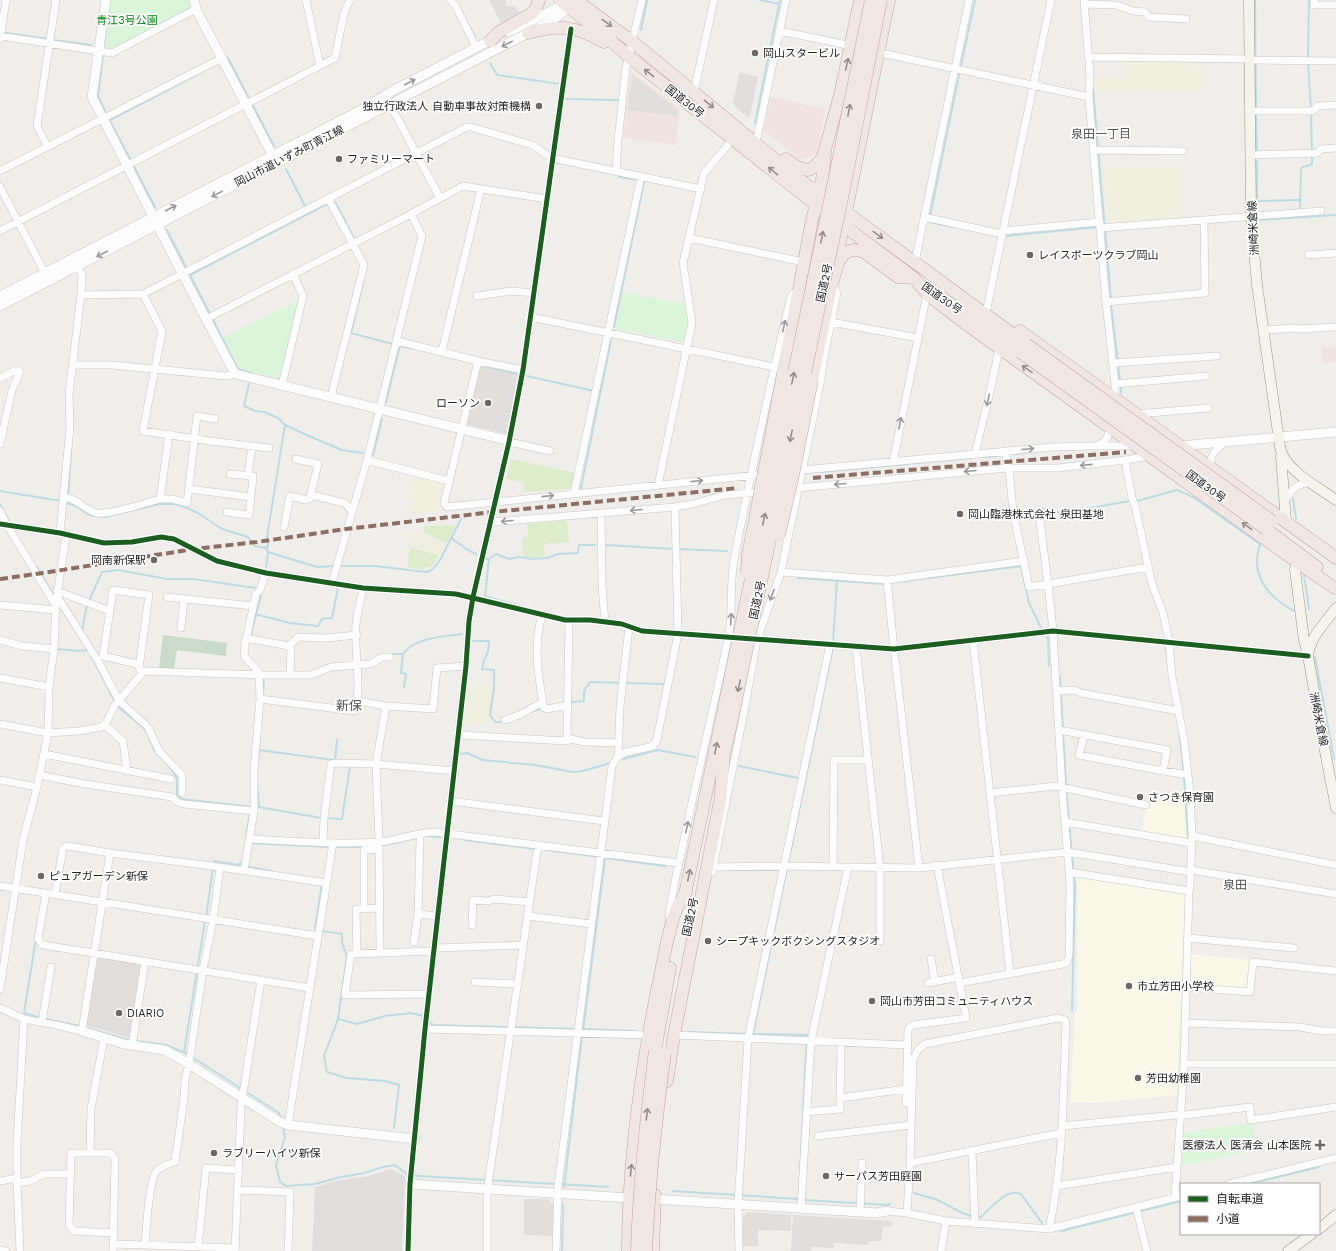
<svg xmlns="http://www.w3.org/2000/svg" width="1336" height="1251" viewBox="0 0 1336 1251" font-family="'Work Sans','Noto Sans JP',sans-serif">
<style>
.residential{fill:#dfdedc}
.commercial{fill:#f1e3e1}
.education{fill:#f8f7e8}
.farmland{fill:#efefdf}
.grass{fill:#ddeccb}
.cemetery{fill:#cadbca}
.park{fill:#daf5da}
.parking{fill:#e0dfde}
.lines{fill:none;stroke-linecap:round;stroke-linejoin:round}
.stream{stroke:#bfdbe3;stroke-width:2}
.minor-casing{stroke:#c9c8c7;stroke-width:8}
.tertiary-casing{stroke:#c9c8c7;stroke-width:10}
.secondary-casing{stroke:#999a82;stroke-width:11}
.trunk-casing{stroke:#c5a2ac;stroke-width:13}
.minor{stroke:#fdfcfc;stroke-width:7}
.tertiary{stroke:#fdfcfc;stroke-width:9}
.secondary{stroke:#f4f4ed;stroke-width:10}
.trunk{stroke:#f0e6e4;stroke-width:12}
.trunk-bridge-casing{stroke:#c5a2ac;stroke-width:13;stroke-linecap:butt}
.trunk-bridge{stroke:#f0e6e4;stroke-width:12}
.quiet{stroke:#8d6e63;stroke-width:4;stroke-dasharray:8 4;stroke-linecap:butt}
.cycleway-casing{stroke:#fff;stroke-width:8}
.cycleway{stroke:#1b5e20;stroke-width:5}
.oneway{stroke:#938e8d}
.oneway2{stroke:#9a9a9a}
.poi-dot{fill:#6a6968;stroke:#fff;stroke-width:1.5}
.labels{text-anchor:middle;stroke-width:3.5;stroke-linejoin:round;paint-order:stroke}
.park-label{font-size:11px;fill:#0c8416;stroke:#fff}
.poi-label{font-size:11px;fill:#222;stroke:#fff;text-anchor:start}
.street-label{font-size:11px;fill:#222;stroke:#fff}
.neighbourhood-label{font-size:12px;fill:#555;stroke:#fff}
.quarter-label{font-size:13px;fill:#555;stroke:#fff}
</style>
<rect width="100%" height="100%" fill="#f0eeeb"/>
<path class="residential" d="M97,955l46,8 -13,75 -45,-13z
M391,1169l14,7 -3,75h-90l3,-64 20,-6 34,-5z"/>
<path class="commercial" d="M630,71l50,38 -5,36 -52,-7z
M771,97l54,12 -8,45 -17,6 -37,-30z
M1336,347v15l-13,1 -1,-15z"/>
<path class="education" d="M1150,791l35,8 2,41 -46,-8z
M1077,876l108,17 -8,202 -81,8 -26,-1 5,-89h2z
M1191,954l59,6 -2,30 -58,-5z"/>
<path class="farmland" d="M1126,59h65v5l11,1v27l-108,-1v-14l31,1z
M1102,167h79l2,53 -74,5z
M414,474l30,8 1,4 -6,25 -27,3 3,-12 -8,-2z
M413,532l11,2 20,12 -5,9 -28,-8z
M492,682l-3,32 2,6h-4v5l-24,-1 4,-35z"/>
<path class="grass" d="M511,459l65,14 -3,13 -4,3 -44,3 -2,-10 -17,-3z
M567,520l2,22 -25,2 1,13 -14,1 -8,-2v-19h5l-1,-13z
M456,525l-10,19 -23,-12 1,-6z
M411,548l27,7 -7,12h-5l-3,3 -15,-3v-11z"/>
<path class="cemetery" d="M163,635l64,8 -1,13 -49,-6 -3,19h-15z"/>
<path class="park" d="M110,0h79l2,8 -2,2 -77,40h-6l-3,-4z
M623,292l62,12 3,19 -4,17 -3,2 -66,-14z
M301,299l-20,78 -2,2 -39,-11 -17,-31z
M1252,1123l4,26 -74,17 2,-33z"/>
<path class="parking" d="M489,0h17v6h9l2,4 4,3 -20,10z
M739,72l19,5 -8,40h-3l-14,-13z
M632,74l45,36v6l-49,-6z
M483,366l34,9 1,2 -11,57 -38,-9 -3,-2 14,-56z
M524,1199h24l5,6v31l-29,-1z
M748,1212l43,3v16l-33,-1v16h-15v-29z
M793,1215l49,3 50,3 -1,6 -8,-1 -2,15h-12l-1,4 -34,-2 -1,5 -21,-1 -1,4h-20z"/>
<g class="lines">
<path class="stream" d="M760,0l19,4
M1255,0l1,108
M470,28l5,9
M641,30l6,-30
M6,33l42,6
M53,40l38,5
M103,55l-5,41 9,19
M226,59l2,-1 46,88
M1308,59l1,-59
M490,63l7,12 63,9 -2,15
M1308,63l3,46
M961,65l14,-65
M1093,89l18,211
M563,99l56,1
M1311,113l1,38
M1256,115l1,36
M109,119l46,88
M110,120l88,-46
M755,123l25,-123
M1257,161v40l42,-1
M286,169l20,39
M619,175v2l19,3
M335,202l20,38
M1300,208l1,-39 1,-2 6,-1 4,-2v-9
M930,216l29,-141
M1257,220l79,-5
M929,221v1l24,5
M167,230l43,84
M1006,236l92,-9
M190,275l137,-71
M363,283l-12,50 42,11
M1111,304l9,77
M212,318l26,51 14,4
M614,327l30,-145 -2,-1
M398,345l15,4
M485,366l32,8
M527,376l67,15
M249,384l-5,22 11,5 9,1 14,6 7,7 26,12 31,13 21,3
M1121,386v7
M386,402l14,-57
M1014,454l10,-1
M372,455h1l9,-36
M983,457l17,-1
M821,472l150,-14
M581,488l30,-148
M0,491l61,10 15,5 13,9 15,2 56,-13h15l10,3 13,6 24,16 26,8 7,9 11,2
M68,496l3,-44
M1136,499l1,2 40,-11 16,7 67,47c-1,6 -4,13 -3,19 1,23 20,39 39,49
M1293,499l3,20
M0,504l3,6
M1016,513l26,-4 20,4 68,-12 1,1
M5,514l6,10
M1011,514h-2l3,8
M451,538l17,12 8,4
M607,545l67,4
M678,549l49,2
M268,552l49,15 18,-1
M486,558l3,1 -4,37 36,10
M489,559l7,-5 13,5 10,-2 13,2 15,-1 11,-4 20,-1 1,-8h16
M339,566h36l51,6 6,-2 8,-10 21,-41
M1021,566l8,37 13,27
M37,567l17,29
M266,567l2,-15 -2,-4 2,-2 -1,-9 18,-112
M1304,574l5,35
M798,578l87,6
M889,583l132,-17 -1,-3
M255,614l35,9 28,3 4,-7 10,-1 6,-30
M82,631l5,-26 15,-33 16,-2 49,9h26l63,9
M1046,635l2,4 1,27
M250,637l11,-41
M473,641h16l-1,11 -4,8 -2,9 12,1v17l-4,28 5,7h8
M833,643l4,-63
M1166,647l1,7
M58,649l21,2 8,-1
M389,654h14c13,-17 39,-17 59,-20
M403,654l-2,19 5,1 -2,13
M1315,657l19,102
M94,661l21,41
M1060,677l6,109
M263,696l1,-20
M117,705c9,10 21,16 29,26 8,11 3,19 18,29
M534,711c17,-7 32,-9 50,-10v-10l6,-9 75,2
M1179,731l5,41
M259,750l74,10
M461,754l6,-1 16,7 52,5 38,7 10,-1 27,-8
M623,759l35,-9 37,7
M335,761l2,-21
M258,762l2,-28
M168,765l9,13v16l4,5 71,8
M739,766l59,12
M448,768l3,-1 1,-10 1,-1
M1184,777l4,63
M257,782l2,25
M1066,790l9,97 -3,124
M259,807l62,11
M326,818l16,1 8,-53
M425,836l16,1
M246,839l4,-27
M465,840l70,9
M250,843l80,4
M380,846l37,-8
M334,847h32
M540,849l59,8
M605,858l60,8
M214,864v-3l24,4 4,-2
M788,864l45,-217
M240,865l35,7
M732,870h50
M0,890h1
M206,917l7,-49
M316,930l-1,-1 7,-46
M323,931l19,3v9l5,13 -9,63 19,5 28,-8 18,-2 8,-1 13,3
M36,938l-12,75 17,5
M45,1019l35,7
M338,1019l-14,37 3,16 20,6 38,3 14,4 -5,43
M430,1022l3,3 143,4
M84,1027l44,13 38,5 22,9
M582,1029l53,2
M583,1031l22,-173
M690,1032l57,2
M753,1034l34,-166
M753,1034l54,1 -7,138
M184,1052l21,-131
M192,1057l50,32
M245,1091l34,22 2,5
M283,1126l2,11 -9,28 4,17 6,4 29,-2 26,-7 23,-4 19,-6 12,-2 12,9 12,2 137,8
M560,1184l48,3
M1249,1184l70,-17
M564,1187l18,-152
M673,1191l126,8
M914,1193c7,2 14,4 21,6 15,6 30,19 46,18 9,-8 26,-30 40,-23l21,29
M804,1200l84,5 2,-1
M1061,1231l120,-30
M562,1251l1,-47"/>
<g class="minor-casing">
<path id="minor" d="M306,0l14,66
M450,0l5,5 21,42
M1084,0l6,76 -1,21 17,205 9,82v15
M1314,0v5h22
M1085,4l31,1 17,6 12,1 4,5 37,2
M780,31l72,15
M0,36l112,17 84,-44
M0,39l6,-39
M876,52l213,45
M1088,57l161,2
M1249,60l87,1
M694,92l20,-92
M385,95l55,103
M1250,111h62l6,-5 18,-1
M756,143l30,-143
M48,147l-11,-21 19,-126
M1093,150l90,1
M1251,155l66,-2 4,-4 15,-1
M0,171l222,-113
M616,171l2,-31 8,-72 16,-68
M0,187l47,90
M328,198l36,67 -33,132
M411,214l52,-28 84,13
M924,217l78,17
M1100,228l221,-17
M0,231l335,-173 9,-45 6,-13
M1003,231l97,-9
M689,238l115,24
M1308,255l28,-2
M915,262l54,-262
M143,294l19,37 -19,100 67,10 59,7
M81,295l62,-1 324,-167h4l61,18 20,13 149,31
M477,296l34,-5 24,2
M1106,302l99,-9 -1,-73
M987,308l64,-308
M531,317l243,50
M206,319l205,-105 11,22 -55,224 -35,123
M831,322l87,16
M1264,330l32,-2 3,1 37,-2
M397,341l81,20 45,9
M442,351l39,-162
M478,361l-34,142 3,4 319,-33
M1113,363l104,-7
M72,365h40l114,11 10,-2
M0,378l16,-8 4,2 -8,18 -12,54
M1115,384l91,-8
M282,385l21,-89 -10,-22
M1137,414l71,-6
M509,442l41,9
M1098,445c9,-3 11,-9 11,-18
M1006,451l1,17
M975,454l13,-53 11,-52
M367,460l82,21
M1125,460l7,38 3,7 17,79 11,29 6,29 3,34 12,64 6,52 2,44 -2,50 -1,5 -5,173 -9,133
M893,462l34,-168
M1212,468c-4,-13 4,-18 13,-26
M792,471l260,-24 37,-1h46
M248,476l4,-30
M658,485l34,-162 -9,-60 21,-90 29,-34
M189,489l62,8 2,-21 -23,-2
M787,489l220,-21h51l67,-8 24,-4
M574,493l67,-316
M311,495l34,8 7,8
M64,497c13,1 20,13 33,16 13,2 49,-10 63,-14l9,-65
M160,499h12l15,4 10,-87 18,3
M1285,501c8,-14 10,-16 26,-19
M0,511l7,14 49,81
M227,512l22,3 2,-18
M601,513l1,73 3,36
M1039,514l9,70 100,-17
M492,522l183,-15 18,-3 32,-9 38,-3
M0,524l60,9 44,10 28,-1 29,-5 13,2 43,22 49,12 97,15 93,6 109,26h25l32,4 20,7 252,18 159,-18 255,25
M284,527l6,-31 16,4 4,-2 8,-34 -22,-5
M60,533l10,-106 -1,-33 12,-99 1,-20 -4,-9
M781,572l106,8 137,-19
M887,580l7,69 25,219
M57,591l53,20
M57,596l41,65 21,40 29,26 11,24 23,24v18
M167,597l86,9
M0,605l56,5
M542,615c-9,31 -4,61 2,93l3,1 21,-4
M181,628l3,-29
M246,638l43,8 2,4 -1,24
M0,640l22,6 32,3
M973,640l37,333
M289,646l9,-9 28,1 31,-3
M139,668l10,-73 -36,-5 -10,66 34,8 5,9
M0,678l49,9
M1057,691l17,-1 7,3 98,18
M260,699l95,12c7,-29 -1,-58 1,-87 1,-12 5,-24 7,-36
M358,701l28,5 47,3 4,-41 29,-2
M505,720l14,-5 24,-13
M0,724l48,9 31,-2 22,-4 5,-4 9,-18 29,-34 121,4h46l20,-8 40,-3 11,-7h8
M104,725l19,16 4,30
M1059,730l108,20 -4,21
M459,735l108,6 2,-121
M1084,735l-5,20 84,16 20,3h5
M567,738l17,4 35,1
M44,754l127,25
M618,756l2,-49 9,-80
M39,775l46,9 87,13 5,5 7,2 70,7
M0,780l37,7
M990,793l66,-7 90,19
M451,801l153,20
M1065,822l126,21
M1192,836l144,29
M250,839c43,2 87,6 130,3 18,-2 35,-9 54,-10l245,31
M323,842l1,-24 7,-54 5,-1 40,1 79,7
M713,867l71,-1 135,2 149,-16 123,20
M833,867l1,-107h34
M1191,870l145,24
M244,871l10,-60v-41l6,-71 -1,-24 -1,-4 -14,-15 1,-12 11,-50 4,-4 6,-17
M712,872l31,-155 14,-77 24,-68 24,-115 16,-78 2,-17 14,-69 -5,-9
M1069,872l120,19
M0,886l318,50
M46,893l-8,46 5,6 267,43
M55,894l8,-46 5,-2 42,7 102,13 114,17
M364,909v-59l15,-1
M418,914l20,2
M528,916l63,8
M669,916c4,-30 12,-61 18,-90 13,-63 28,-124 41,-187 6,-26 1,-53 6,-79 17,-88 36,-176 57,-264l8,-8
M472,925l1,-25 15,1 6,-2 36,3
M1188,938l106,10
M832,940l48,1v-73l-24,-221
M414,942l4,-28 2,-74
M435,948l88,-3
M380,953l-1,-111 -3,-78 10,-58
M357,954l-1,-45 23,-1
M931,959l4,23
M475,982l42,2
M928,983l31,-6
M960,983l103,-19 4,-2 2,-6 1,-73 -8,-95 -9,-157 -5,-47 -19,3 -16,-75 -4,-44
M1186,987l64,5 3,-30 83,9
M0,989l23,-149 14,-53 11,-54 1,-46 5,-38 2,-46 10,-68
M429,994l-84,1 6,-41 83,-3
M0,1008l24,11 32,6 26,6 28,-178
M42,1022l9,-55
M1185,1023l115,4 22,4h14
M425,1029l223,6
M674,1035l233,10
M132,1046l13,-85
M1184,1064h152
M840,1098l66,-9
M912,1105l-6,-2 2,-74 5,-4 53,-7 -29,-153
M806,1112l34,-3 1,-67
M288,1125l45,-282
M1062,1126l114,-11h10l64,-8 1,13 85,-13
M818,1136l93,-11
M972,1150l3,74
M90,1153l1,-45 13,-70
M910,1163l151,-30
M0,1181l17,-3
M17,1183l13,-2 14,-7h26
M1229,1184l107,-26
M1057,1186l120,-19
M238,1190l52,2 -2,59
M1136,1207l11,44
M801,1208l10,-167 37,-174
M887,1211l20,2 39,8 103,8 132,-33
M860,1212l2,-49
M907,1213l3,-50 3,-104 5,-9 7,-6 133,-26 7,2 1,4c-3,68 -2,138 -17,205
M113,1244l122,4
M145,1245c1,-13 4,-65 11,-73 5,-6 12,-8 19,-10l9,-64 1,-18 4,-16 14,-94 10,-50 7,-52
M198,1247l8,-79 33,2
M0,1250l6,1
M20,1251l-3,-68v-41l7,-123
M113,1251l2,-92 -4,-6h-40l-2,72 5,6 39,2
M235,1251l6,-145 20,-126
M408,1251l2,-67 15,-155 41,-363 3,-45 4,-24 36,-155 14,-72 48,-341
M487,1251v-54l2,-19 49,-333
M556,1251l2,-65 54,-420 6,-10 8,-4 24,-5 4,-2 3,-6 21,-105 -3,-127
M739,1251l-1,-47 10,-165 82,-395
M941,1251l5,-30"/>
</g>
<g class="tertiary-casing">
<path id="tertiary" d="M106,0l-14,97 91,178 51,97 2,2 274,67
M194,0l2,9 79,151
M509,32l45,-23 14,-8
M0,296l359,-185 35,-21 101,-52
M0,306l528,-273c11,-6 38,-18 43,-30
M1179,446l157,-14
M82,1031l42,13 41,6 24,14 91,58 8,3 127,14
M410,1184l219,14
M655,1199l205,13 17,1 10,-2"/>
</g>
<g class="secondary-casing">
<path id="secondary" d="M1249,0l2,216 6,69 23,162c4,23 38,40 56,53
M1281,456l5,66
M1297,562l-2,8 9,70 4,14
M1336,608c-11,15 -26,29 -28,48l15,85 13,67
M1319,1229l17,-14
M1288,1251l24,-17"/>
</g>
<g class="trunk-casing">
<path id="trunk" d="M560,0l49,39 20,18 187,148 98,73
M576,0l57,42 167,138 61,43 165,121
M528,33c31,-9 47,-7 76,9
M490,41l9,-9 32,-18 4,-4 4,-10
M786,159l11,8 11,3 5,-2 10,-11 18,-66 19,-91
M832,284c5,-17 8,-41 32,-32l34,25 16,1 13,16 39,30 331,238 36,25 3,1
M962,311l58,41
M1020,331l116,83 200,144
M783,374l29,-154 10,-40 3,-26
M812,380l77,-380
M1266,529l51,38
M722,764l9,-40
M684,899l37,-177
M655,1051l15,-83
M667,1081l7,-46 46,-234 4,-45
M628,1251c0,-88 12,-175 29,-261 6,-25 9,-52 18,-77 2,-7 7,-14 11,-21
M653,1251l2,-56"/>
</g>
<use href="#minor" class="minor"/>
<use href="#tertiary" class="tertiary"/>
<use href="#secondary" class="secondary"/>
<use href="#trunk" class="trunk"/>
<g class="trunk-bridge-casing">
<path id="trunk-bridge" d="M1026,344l246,177
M1020,352l246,177
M779,535l13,-55 20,-100
M747,573l1,-18 35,-181
M721,722l113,-541 37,-181
M731,724l114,-540 36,-184
M637,1251c2,-67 9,-133 18,-200
M646,1251c3,-67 10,-132 19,-198"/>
</g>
<use href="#trunk-bridge" class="trunk-bridge"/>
<path class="quiet" d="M813,478l313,-26
M0,579l43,-6 151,-24 63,-7 89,-13 147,-17 245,-24"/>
<g class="cycleway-casing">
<path id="cycleway" d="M0,524l60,9 44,10 28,-1 29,-5 13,2 43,22 49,12 97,15 93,6 109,26h25l32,4 20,7 252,18 159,-18 255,25
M408,1251l2,-67 15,-155 41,-363 3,-45 4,-24 36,-155 14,-72 48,-341"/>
</g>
<use href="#cycleway" class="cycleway"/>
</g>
<defs><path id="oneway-shaft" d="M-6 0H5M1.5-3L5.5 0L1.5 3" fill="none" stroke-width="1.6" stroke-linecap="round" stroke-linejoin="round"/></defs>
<g class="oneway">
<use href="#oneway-shaft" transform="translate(607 23) rotate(36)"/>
<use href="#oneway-shaft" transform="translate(847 64) rotate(-77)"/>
<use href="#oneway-shaft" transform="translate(649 73) rotate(-142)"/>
<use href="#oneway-shaft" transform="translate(709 104) rotate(39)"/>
<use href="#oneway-shaft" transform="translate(849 110) rotate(-79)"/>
<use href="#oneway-shaft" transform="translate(773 171) rotate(-141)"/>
<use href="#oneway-shaft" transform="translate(878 235) rotate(36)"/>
<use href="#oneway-shaft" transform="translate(822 237) rotate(-78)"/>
<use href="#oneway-shaft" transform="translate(1027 369) rotate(-145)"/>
<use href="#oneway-shaft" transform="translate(793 378) rotate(-78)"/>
<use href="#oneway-shaft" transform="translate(791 436) rotate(102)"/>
<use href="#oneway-shaft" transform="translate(764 519) rotate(-78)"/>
<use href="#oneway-shaft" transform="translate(1247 526) rotate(-144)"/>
<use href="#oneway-shaft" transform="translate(739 686) rotate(102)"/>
<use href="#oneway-shaft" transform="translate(716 748) rotate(-78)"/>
<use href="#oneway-shaft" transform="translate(689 875) rotate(-78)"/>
<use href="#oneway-shaft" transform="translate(647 1114) rotate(-83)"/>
<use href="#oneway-shaft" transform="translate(631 1170) rotate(-84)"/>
</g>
<g class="oneway2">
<use href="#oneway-shaft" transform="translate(507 44) rotate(153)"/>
<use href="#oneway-shaft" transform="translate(410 82) rotate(-28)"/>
<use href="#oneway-shaft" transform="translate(217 194) rotate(152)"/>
<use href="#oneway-shaft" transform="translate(171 208) rotate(-27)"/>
<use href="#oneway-shaft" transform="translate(102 254) rotate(153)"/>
<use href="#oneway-shaft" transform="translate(784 326) rotate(-77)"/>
<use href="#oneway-shaft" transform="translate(988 400) rotate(102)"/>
<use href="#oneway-shaft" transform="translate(900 423) rotate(-79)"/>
<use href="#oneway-shaft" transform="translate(1028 449) rotate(-5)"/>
<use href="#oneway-shaft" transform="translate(1086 465) rotate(174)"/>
<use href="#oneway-shaft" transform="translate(970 471) rotate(175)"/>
<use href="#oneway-shaft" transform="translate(697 481) rotate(-6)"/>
<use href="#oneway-shaft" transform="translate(840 484) rotate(175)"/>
<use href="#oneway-shaft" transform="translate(548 496) rotate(-6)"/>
<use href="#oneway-shaft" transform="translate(636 510) rotate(175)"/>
<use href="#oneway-shaft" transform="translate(507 521) rotate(175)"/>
<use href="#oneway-shaft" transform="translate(772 595) rotate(110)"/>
<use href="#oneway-shaft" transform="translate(731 619) rotate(-86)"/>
<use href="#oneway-shaft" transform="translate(687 827) rotate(-78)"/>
</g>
<g class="poi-dot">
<circle cx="755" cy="53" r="4"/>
<circle cx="539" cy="106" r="4"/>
<circle cx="339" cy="159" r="4"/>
<circle cx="1030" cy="255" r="4"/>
<circle cx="488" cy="403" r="4"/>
<circle cx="960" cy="514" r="4"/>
<circle cx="154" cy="560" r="4"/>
<circle cx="1140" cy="797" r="4"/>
<circle cx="41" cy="876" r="4"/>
<circle cx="708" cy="941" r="4"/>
<circle cx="1129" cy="986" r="4"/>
<circle cx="872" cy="1001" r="4"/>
<circle cx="119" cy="1013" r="4"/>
<circle cx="1138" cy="1078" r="4"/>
<path d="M1318 1139h4v4h4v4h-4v4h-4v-4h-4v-4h4z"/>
<circle cx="214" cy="1153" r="4"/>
<circle cx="826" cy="1176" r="4"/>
</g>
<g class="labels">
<g class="park-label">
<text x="127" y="24">青江3号公園</text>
</g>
<g class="poi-label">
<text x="763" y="57">岡山スタービル</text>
<text x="531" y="110" text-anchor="end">独立行政法人 自動車事故対策機構</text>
<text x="347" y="163">ファミリーマート</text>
<text x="1038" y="259">レイスポーツクラブ岡山</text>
<text x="480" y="407" text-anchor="end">ローソン</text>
<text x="968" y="518">岡山臨港株式会社 泉田基地</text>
<text x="146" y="564" text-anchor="end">岡南新保駅</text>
<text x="1148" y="801">さつき保育園</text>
<text x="49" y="880">ピュアガーデン新保</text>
<text x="716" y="945">シープキックボクシングスタジオ</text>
<text x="1137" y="990">市立芳田小学校</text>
<text x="880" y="1005">岡山市芳田コミュニティハウス</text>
<text x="127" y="1017">DIARIO</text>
<text x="1146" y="1082">芳田幼稚園</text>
<text x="1311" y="1149" text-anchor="end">医療法人 医清会 山本医院</text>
<text x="222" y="1157">ラブリーハイツ新保</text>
<text x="834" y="1180">サーパス芳田庭園</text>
</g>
<g class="street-label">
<text transform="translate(685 101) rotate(38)" y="4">国道30号</text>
<text transform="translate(289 156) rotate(-27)" y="4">岡山市道いずみ町青江線</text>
<text transform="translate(1253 228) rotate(-93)" y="4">洲崎米倉線</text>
<text transform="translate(824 283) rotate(-78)" y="4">国道2号</text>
<text transform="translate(942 298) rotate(35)" y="4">国道30号</text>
<text transform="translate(1206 486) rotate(36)" y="4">国道30号</text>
<text transform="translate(757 600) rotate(-78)" y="4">国道2号</text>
<text transform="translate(1319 719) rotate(79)" y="4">洲崎米倉線</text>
<text transform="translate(690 917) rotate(-78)" y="4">国道2号</text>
</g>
<g class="neighbourhood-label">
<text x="1101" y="138">泉田一丁目</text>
<text x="1235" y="889">泉田</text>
</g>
<g class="quarter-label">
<text x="349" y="710">新保</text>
</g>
</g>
<rect x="1180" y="1183" width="140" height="52" fill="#ffffff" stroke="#a7a7a7"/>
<rect x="1188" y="1196" width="20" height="6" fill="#1b5e20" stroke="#a7a7a7"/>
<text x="1216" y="1203" font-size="12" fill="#222222">自転車道</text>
<rect x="1188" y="1216" width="20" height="6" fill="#8d6e63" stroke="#a7a7a7"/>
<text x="1216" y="1223" font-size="12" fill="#222222">小道</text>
</svg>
